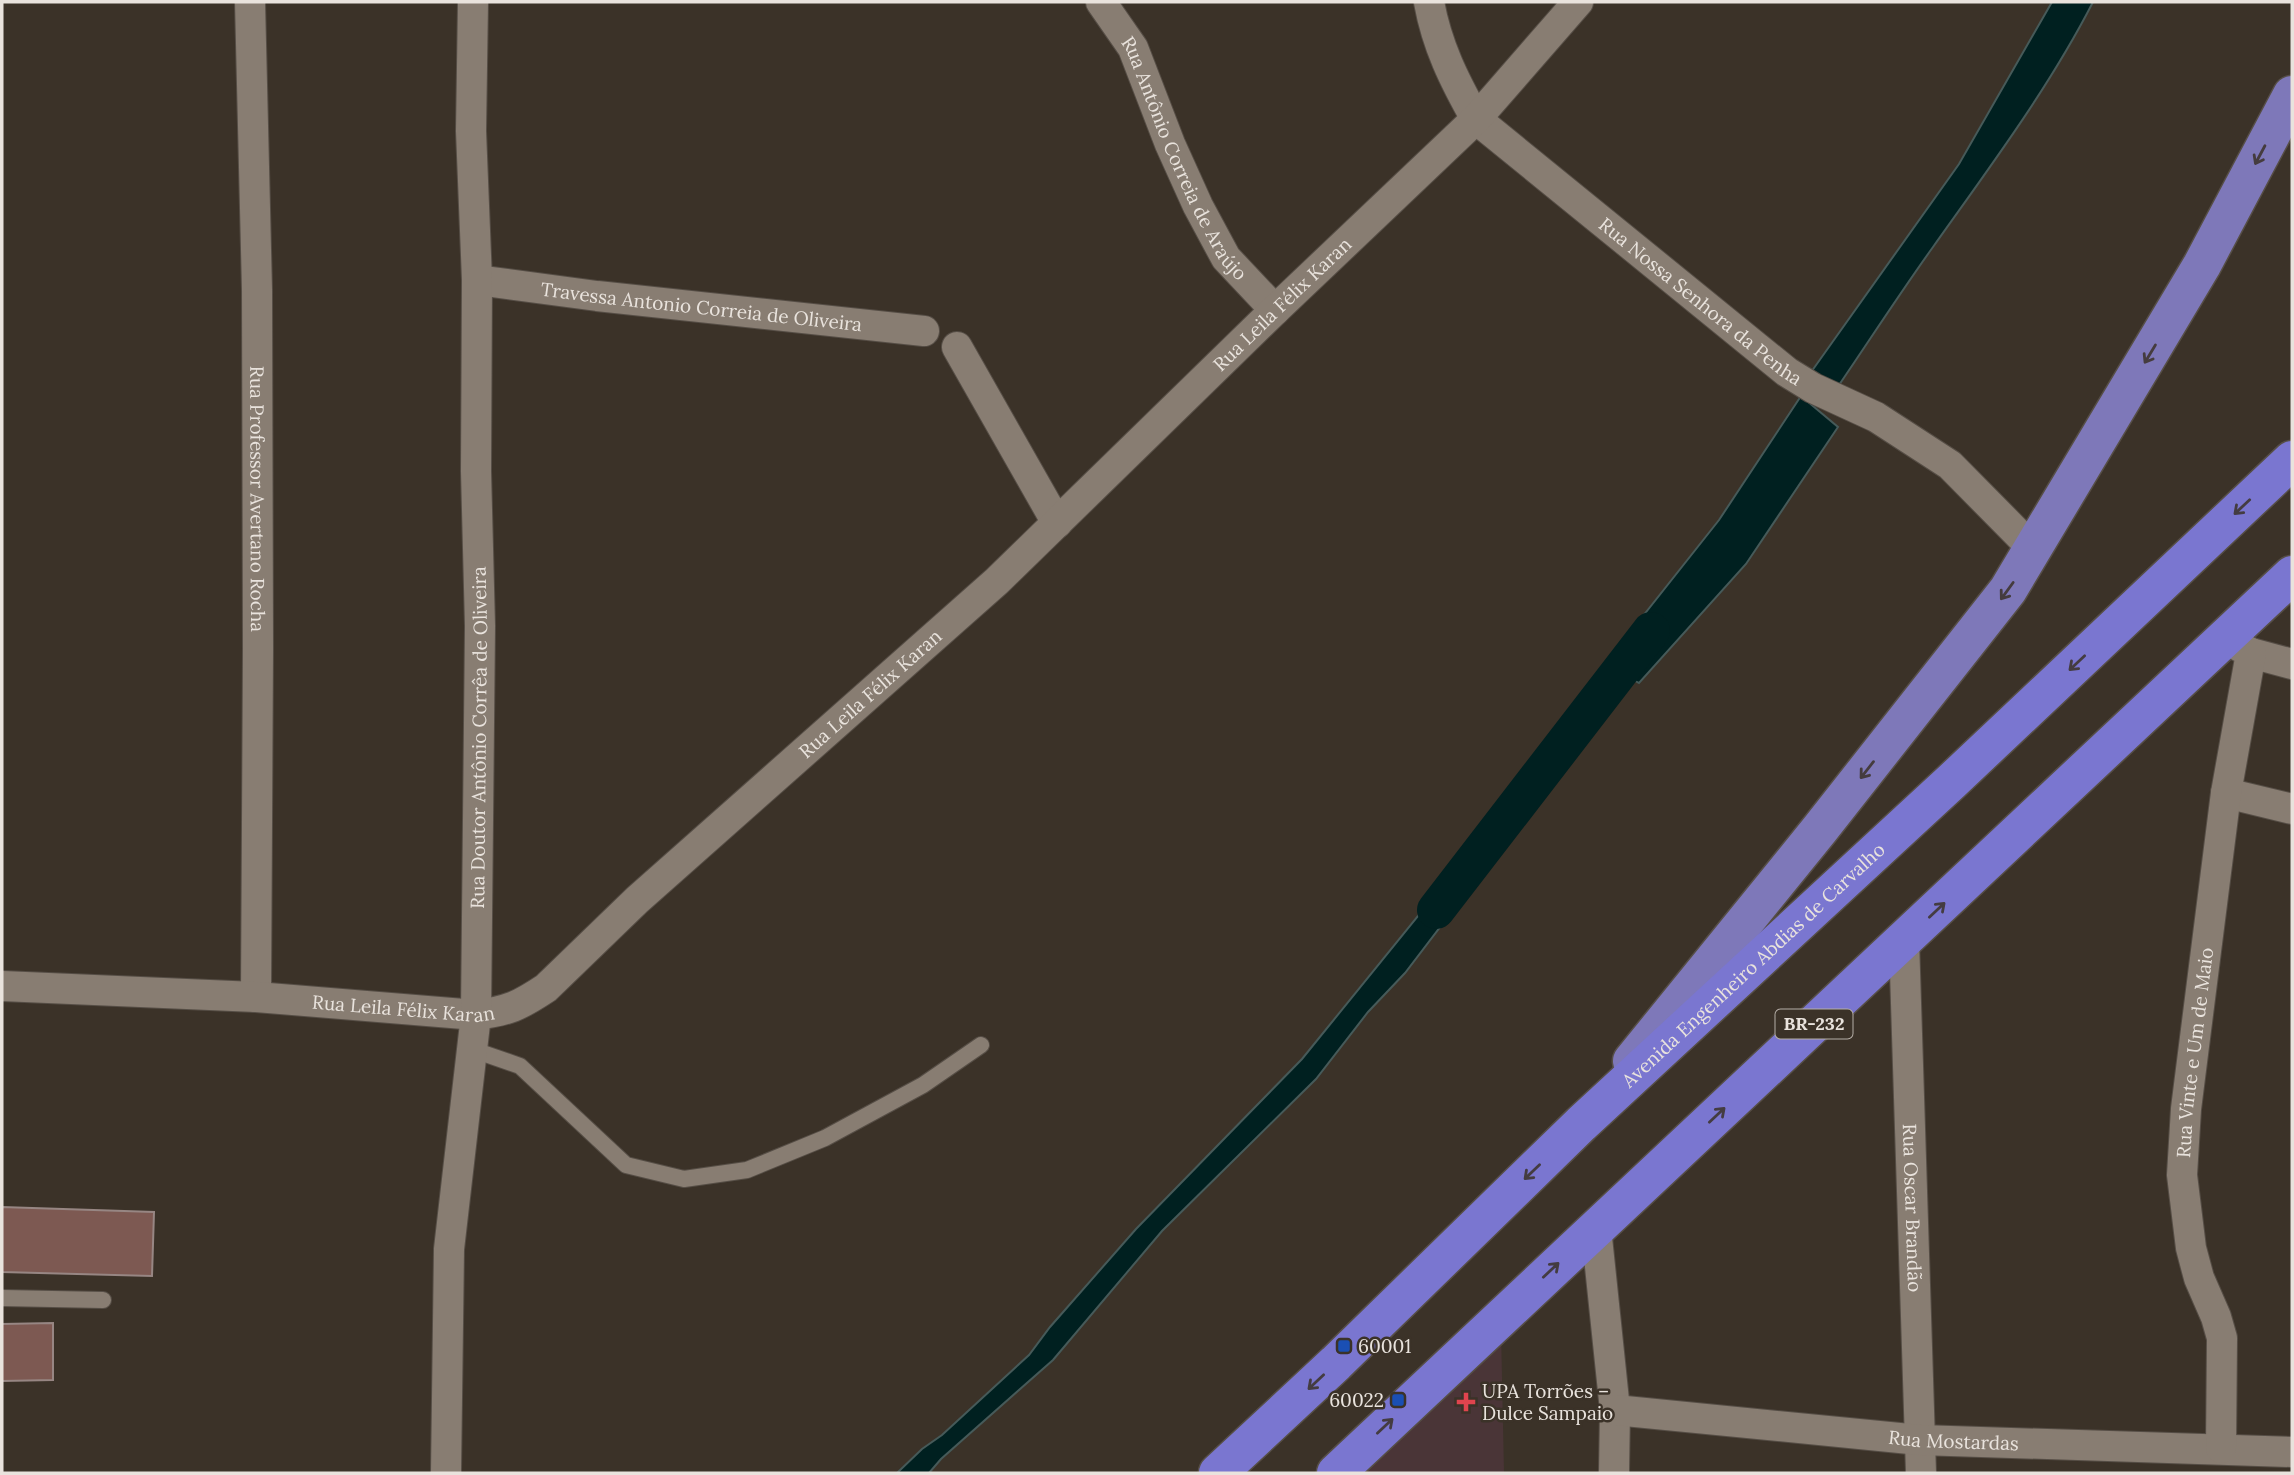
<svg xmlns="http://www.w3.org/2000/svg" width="2294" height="1475" viewBox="0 0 2294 1475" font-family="Lora,serif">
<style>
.medical{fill:#4a3537}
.water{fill:#002020;stroke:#465a59;stroke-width:2}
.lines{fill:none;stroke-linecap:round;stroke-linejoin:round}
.canal{stroke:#002020;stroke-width:38}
.building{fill:#7d5952;stroke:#978683;stroke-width:2}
.service-casing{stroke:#564e46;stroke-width:18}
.minor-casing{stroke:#564e46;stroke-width:32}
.primary-casing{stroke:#564e46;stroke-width:41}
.trunk-casing{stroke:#564e46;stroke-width:41}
.service{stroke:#887d72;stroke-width:16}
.minor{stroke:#887d72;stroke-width:30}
.primary{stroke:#7e78b9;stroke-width:38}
.trunk{stroke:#7a76d0;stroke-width:38}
.oneway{stroke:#453c3e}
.oneway2{stroke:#443c41}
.transit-dot{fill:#1a4fb4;stroke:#3b3228;stroke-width:2.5}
.health-dot{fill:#e0444e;stroke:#3b3228;stroke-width:2.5}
.labels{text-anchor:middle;stroke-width:5;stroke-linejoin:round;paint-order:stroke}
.shield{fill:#3b3228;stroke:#b5aea7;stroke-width:2}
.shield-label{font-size:18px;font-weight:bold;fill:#e9e3dd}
.street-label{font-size:19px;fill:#e9e3dd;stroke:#3b3228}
.poi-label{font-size:19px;fill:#e9e3dd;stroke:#3b3228;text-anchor:start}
</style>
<rect width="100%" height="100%" fill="#3b3228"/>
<path class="medical" d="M1501,1330l3,143h-146z"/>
<path class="water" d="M2052,2h41c-44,86 -104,166 -160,245 -33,46 -64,94 -96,141l-28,-13 150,-211z
M1801,396l37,31 -92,137 -107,119 -34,-19 114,-144z
M1456,869l26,3 -77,101 -37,39 -52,67 -154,152 -109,129 -112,99 -12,14h-32l25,-24 20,-14 87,-80 21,-28 86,-98 166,-170z"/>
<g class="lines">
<path class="canal" d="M1436,910l215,-279"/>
</g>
<path class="building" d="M2,1207l152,5 -2,64 -150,-4z
M53,1323v57l-51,1v-57z"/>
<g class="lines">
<g class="service-casing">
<path id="service" d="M471,1049l49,17 106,99 58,14 63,-9 78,-32 98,-53 58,-40
M2,1298l101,2"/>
</g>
<g class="minor-casing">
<g id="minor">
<path id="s1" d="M250,2l7,288 1,359 -2,348"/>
<path id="s2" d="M1101,2l32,46 37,96 28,62 28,52 49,52"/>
<path id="s3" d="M1429,2c8,44 25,78 47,117l311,253 26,16 63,29 74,48 84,85"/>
<path id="s4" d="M477,280l120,16 327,35"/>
<path d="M957,347l100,176"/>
<path d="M2251,653l41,11"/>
<path d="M2226,793l66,16"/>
<path id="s5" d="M1904,940l17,533"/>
<path id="s6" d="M2,986l254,11 220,18c32,-4 43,-9 70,-27l91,-88 360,-319 278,-271 201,-191 102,-117"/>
<path d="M1596,1228l19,182 -1,63"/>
<path id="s7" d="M1615,1410l305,30 372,12"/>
<path id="s8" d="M2221,1448l1,-110 -6,-21 -17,-39 -8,-30 -9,-73 4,-66 40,-316 25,-140 -27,-15"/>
<path id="s9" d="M446,1473l3,-224 27,-234 4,-389 -4,-155 1,-191 -6,-149 2,-129"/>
</g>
</g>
<g class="primary-casing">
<path id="primary" d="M1632,1061l188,-232 188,-239 194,-325 90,-170"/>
</g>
<g class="trunk-casing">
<g id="trunk">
<path id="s10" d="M1218,1473l118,-110 245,-239 370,-342 341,-322"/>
<path d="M1336,1473l956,-898"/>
</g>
</g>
<use href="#service" class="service"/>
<use href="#minor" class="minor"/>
<use href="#primary" class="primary"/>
<use href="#trunk" class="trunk"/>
</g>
<defs><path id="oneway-shaft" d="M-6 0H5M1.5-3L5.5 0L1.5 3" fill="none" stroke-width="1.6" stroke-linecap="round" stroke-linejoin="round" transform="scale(1.75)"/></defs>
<g class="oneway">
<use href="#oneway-shaft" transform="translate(2260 155) rotate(118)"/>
<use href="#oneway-shaft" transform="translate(2150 354) rotate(121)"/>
<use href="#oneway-shaft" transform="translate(2007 591) rotate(126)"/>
<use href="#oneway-shaft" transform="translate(1867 770) rotate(128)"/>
</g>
<g class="oneway2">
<use href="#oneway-shaft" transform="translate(2242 507) rotate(137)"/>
<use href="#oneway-shaft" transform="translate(2077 663) rotate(137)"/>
<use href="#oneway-shaft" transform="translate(1937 910) rotate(-43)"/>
<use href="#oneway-shaft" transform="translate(1717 1115) rotate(-43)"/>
<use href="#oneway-shaft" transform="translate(1532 1172) rotate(136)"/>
<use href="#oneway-shaft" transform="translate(1551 1270) rotate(-43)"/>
<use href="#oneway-shaft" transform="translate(1316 1382) rotate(137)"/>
<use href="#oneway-shaft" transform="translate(1385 1426) rotate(-43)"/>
</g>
<g class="transit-dot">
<rect x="1337" y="1339" width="14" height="14" rx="3.5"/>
<rect x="1391" y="1393" width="14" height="14" rx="3.5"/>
</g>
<path class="health-dot" d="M1462.5 1391.5h7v7h7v7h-7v7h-7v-7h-7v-7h7z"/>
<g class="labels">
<rect class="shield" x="1775.5" y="1009.5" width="77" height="29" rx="5"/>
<g class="shield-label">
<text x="1814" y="1030">BR-232</text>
</g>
<g class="street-label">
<text dy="7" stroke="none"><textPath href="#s2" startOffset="178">Rua Antônio Correia de Araújo</textPath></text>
<text dy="7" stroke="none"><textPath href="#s3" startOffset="416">Rua Nossa Senhora da Penha</textPath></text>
<text dy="7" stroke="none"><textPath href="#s6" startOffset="1556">Rua Leila Félix Karan</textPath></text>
<text dy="7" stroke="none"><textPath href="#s4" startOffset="226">Travessa Antonio Correia de Oliveira</textPath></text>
<text dy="7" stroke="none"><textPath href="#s1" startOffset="497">Rua Professor Avertano Rocha</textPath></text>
<text dy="7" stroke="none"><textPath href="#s6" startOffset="989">Rua Leila Félix Karan</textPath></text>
<text dy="7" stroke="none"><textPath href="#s9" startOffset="737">Rua Doutor Antônio Corrêa de Oliveira</textPath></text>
<text dy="7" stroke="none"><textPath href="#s10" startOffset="738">Avenida Engenheiro Abdias de Carvalho</textPath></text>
<text dy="7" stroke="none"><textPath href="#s6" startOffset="402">Rua Leila Félix Karan</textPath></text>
<text dy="7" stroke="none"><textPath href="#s8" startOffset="402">Rua Vinte e Um de Maio</textPath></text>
<text dy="7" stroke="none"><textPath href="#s5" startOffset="268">Rua Oscar Brandão</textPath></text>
<text dy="7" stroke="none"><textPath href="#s7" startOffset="340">Rua Mostardas</textPath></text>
</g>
<g class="poi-label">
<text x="1358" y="1353">60001</text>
<text x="1482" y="1398">UPA Torrões –<tspan x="1482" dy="22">Dulce Sampaio</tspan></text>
<text x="1384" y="1407" text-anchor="end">60022</text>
</g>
</g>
<rect width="2294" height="1475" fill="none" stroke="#e9e3dd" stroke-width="7"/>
</svg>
